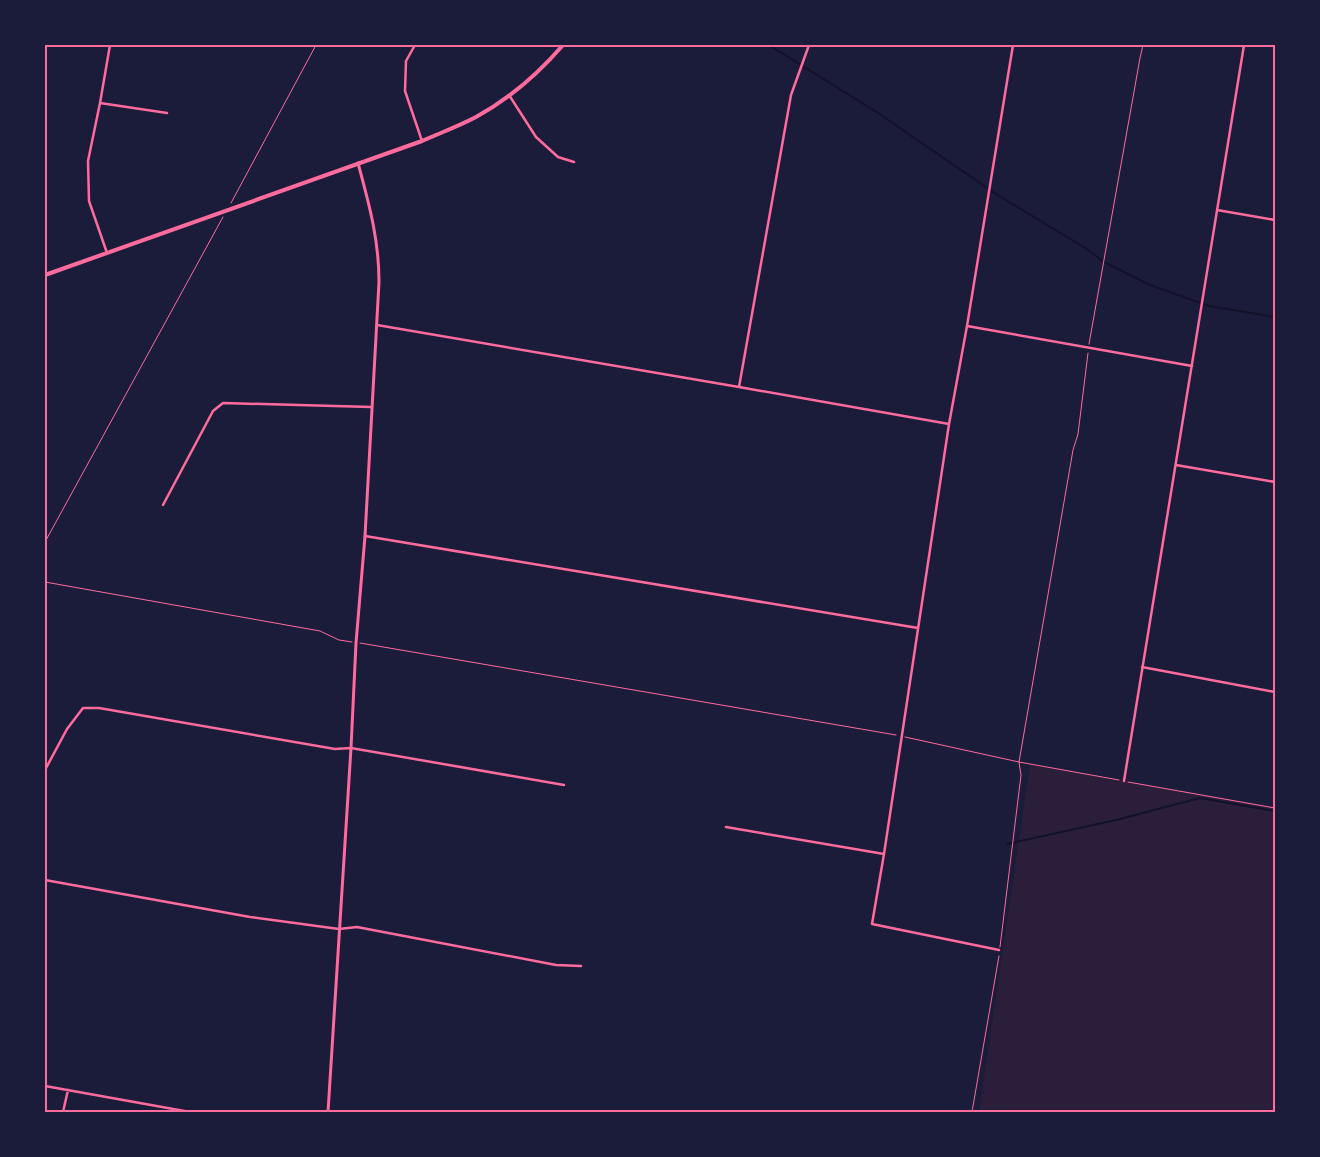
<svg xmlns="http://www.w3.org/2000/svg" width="1320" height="1157" viewBox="0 0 1320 1157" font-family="Commissioner,sans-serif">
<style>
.green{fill:#2a1e3b}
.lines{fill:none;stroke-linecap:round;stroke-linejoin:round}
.stream{stroke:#12122b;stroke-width:2}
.path{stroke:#ff6b9d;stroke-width:1}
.minor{stroke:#ff6b9d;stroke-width:2.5}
.tertiary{stroke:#ff6b9d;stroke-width:3}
.secondary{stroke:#ff6b9d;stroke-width:4}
.neatline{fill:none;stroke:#ff6b9d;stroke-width:2}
</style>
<rect width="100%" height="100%" fill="#1b1b3a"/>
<path class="green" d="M1030,764l245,43v305h-296z"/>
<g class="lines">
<path class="stream" d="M769,45l109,68 118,81 91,55 17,13 46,23 59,21 66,11
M1007,844l109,-24 84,-22 75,13"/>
<path class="path" d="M231,203l85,-158
M1089,344l51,-286 3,-13
M45,542l178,-325
M45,582l275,49 19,9 13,2
M360,643l536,92
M905,737l114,25 100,18
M1128,782l147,26
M1000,947l21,-172 -2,-13 54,-312 5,-16 10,-81
M972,1112l27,-156"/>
<path class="minor" d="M415,45l-9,16 -1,30 17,50
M509,95l27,42 22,20 16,5
M100,103l67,10
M1217,210l58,10
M107,253l-18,-52 -1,-40 12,-58 10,-58
M377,325l362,62 210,37
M967,326l225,40
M739,387l52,-292 18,-50
M1176,465l99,17
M163,505l50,-94 10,-8 148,4
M365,536l553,92
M1142,667l133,25
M45,770l22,-41 16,-21h16l236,41 16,-1 213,37
M1124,781l120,-736
M726,827l158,27
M45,880l205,37 89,12 18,-2 199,38 25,1
M999,950l-127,-26 12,-70 65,-430 18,-98 46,-281
M45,1086l145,26
M63,1112l5,-22"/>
<path class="tertiary" d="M328,1112l23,-364 5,-105 9,-107 14,-254c0,-43 -10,-78 -21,-119"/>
<path class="secondary" d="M45,275l377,-134c18,-8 37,-15 54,-24 33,-18 62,-43 87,-72"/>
</g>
<rect width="1320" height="1157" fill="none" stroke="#1b1b3a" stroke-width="92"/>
<rect x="46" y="46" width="1228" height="1065" class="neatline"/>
</svg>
